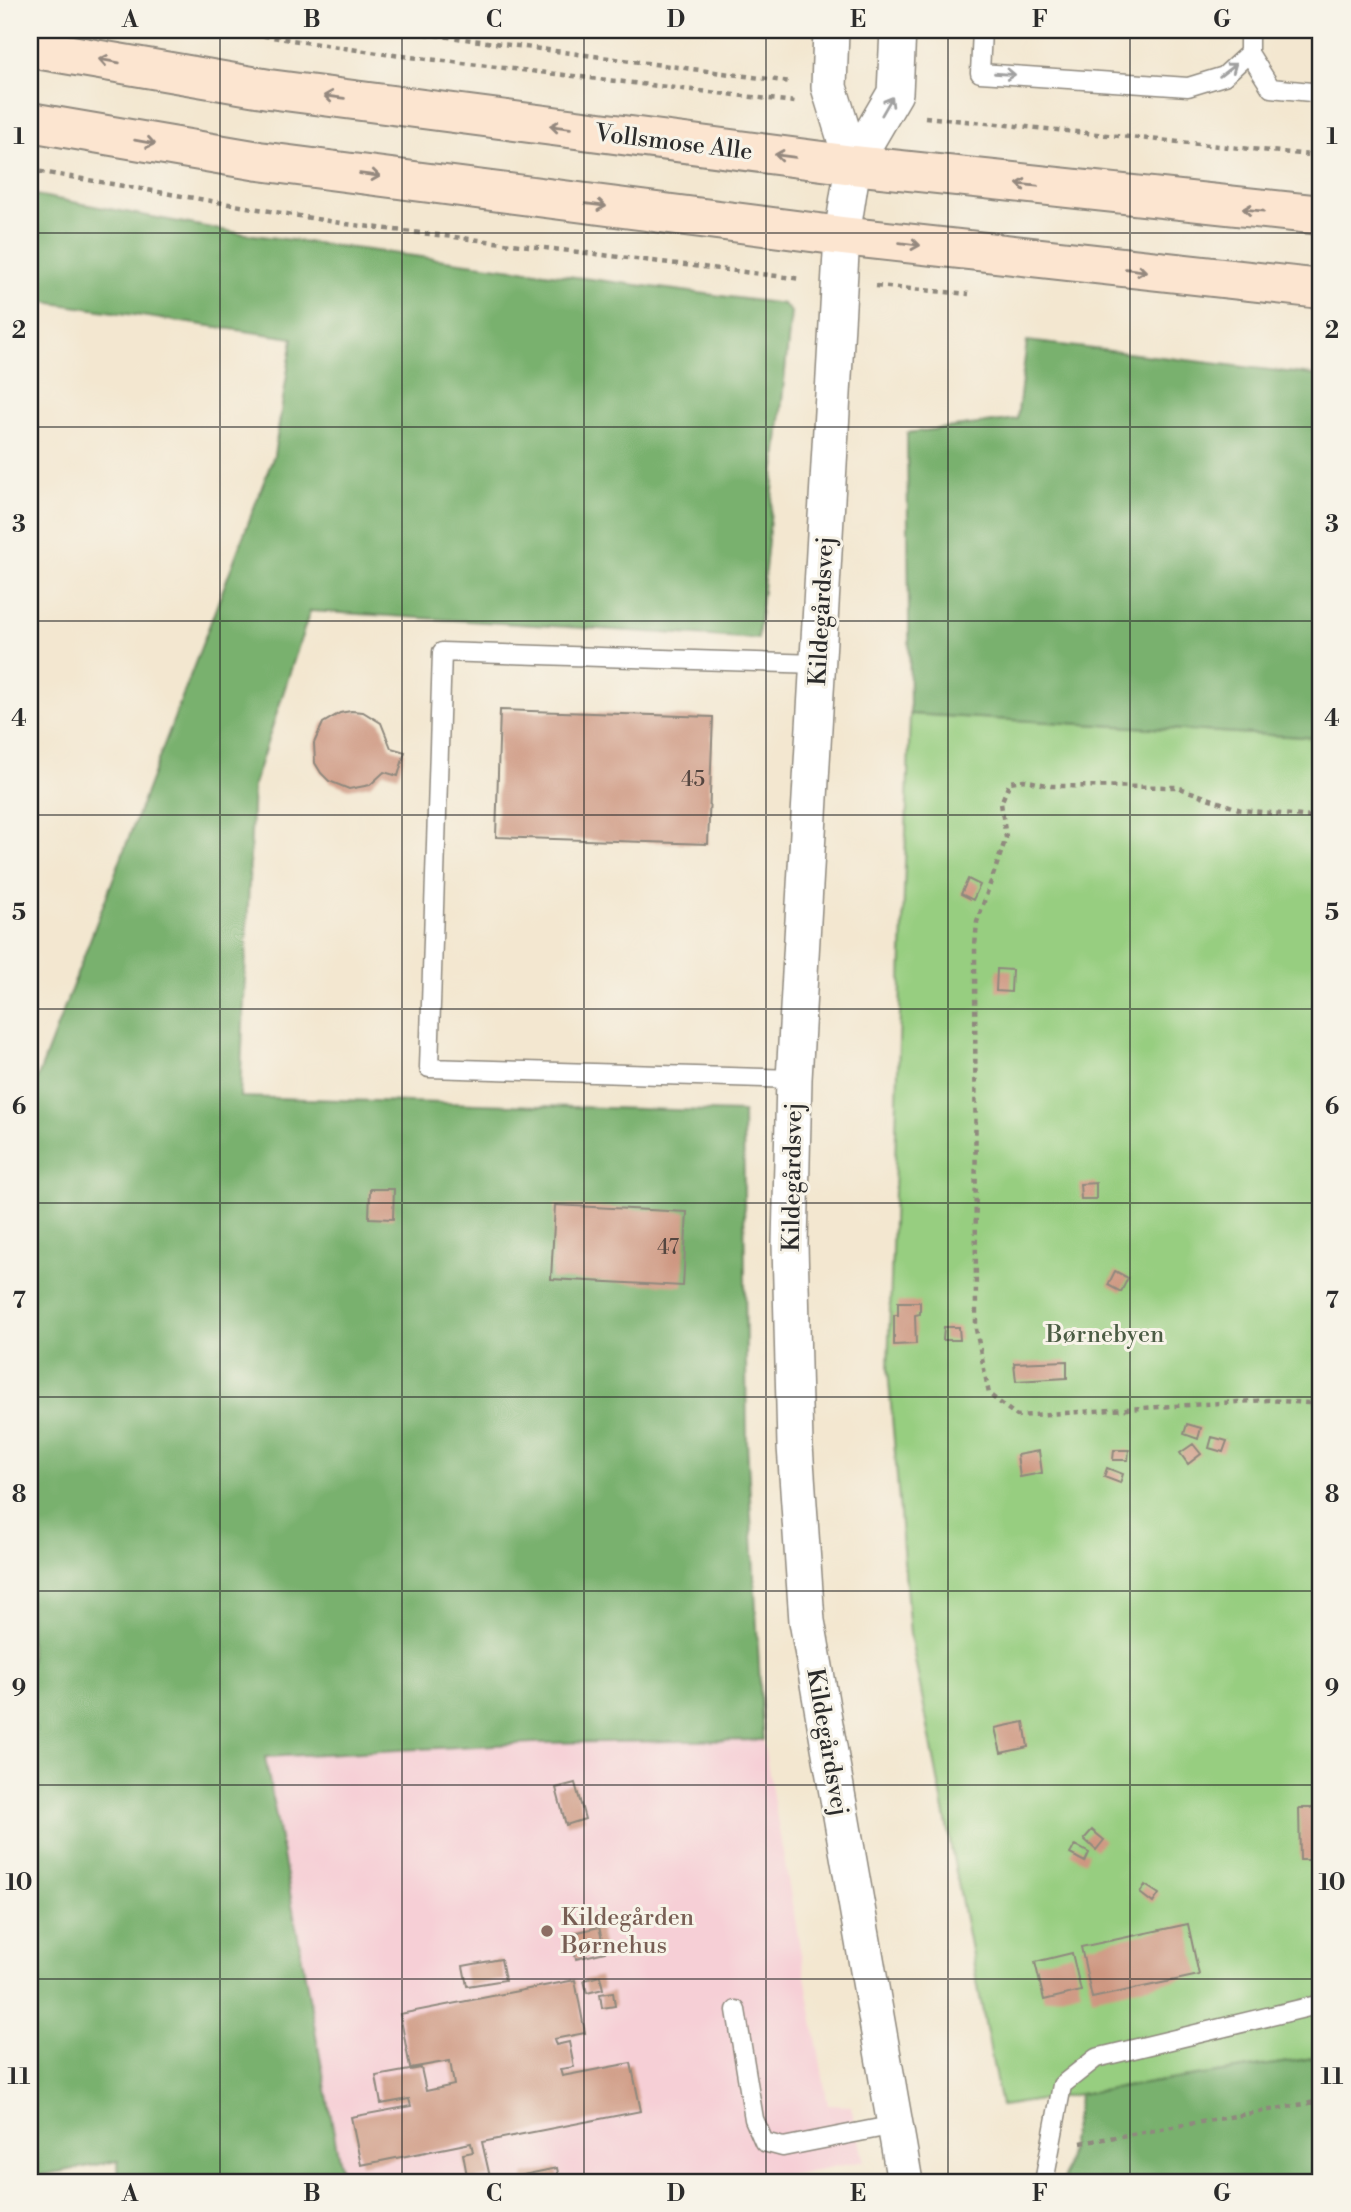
<svg xmlns="http://www.w3.org/2000/svg" width="1351" height="2212" viewBox="0 0 1351 2212" font-family="'Libre Bodoni',serif">
<style>
.built{fill:#f6cfd6}
.green{fill:#97ce80;stroke:#617c56;stroke-width:2}
.forest{fill:#79b16e;stroke:#526e4c;stroke-width:2}
.building{fill:#ce9781}
.lines{fill:none;stroke-linecap:round;stroke-linejoin:round}
.lane-casing{stroke:#8f897e;stroke-width:21}
.street-casing{stroke:#8f897e;stroke-width:38}
.secondary-casing{stroke:#8f897e;stroke-width:42}
.path{stroke:#8f897e;stroke-width:4.5;stroke-dasharray:5 5;stroke-linecap:butt}
.lane{stroke:#fff;stroke-width:18}
.street{stroke:#fff;stroke-width:35}
.secondary{stroke:#fce5d0;stroke-width:38}
.oneway{stroke:#94887e}
.oneway2{stroke:#a0a0a0}
.grid{fill:none;stroke:#2b2b2b;stroke-width:2;stroke-opacity:0.55}
.education-dot{fill:#8d6e63;stroke:#f7f3e8;stroke-width:2.5}
.labels{text-anchor:middle;stroke-width:6;stroke-linejoin:round;paint-order:stroke}
.number-label{font-size:21px;fill:#544640}
.street-label{font-size:24px;fill:#2b2b2b;stroke:#f7f3e8}
.park-label{font-size:24px;fill:#4b5c44;stroke:#f7f3e8}
.education-label{font-size:24px;fill:#785e54;stroke:#f7f3e8;text-anchor:start}
.neatline{fill:none;stroke:#2b2b2b;stroke-width:2.5}
.grid-label{font-size:23px;text-anchor:middle;font-weight:bold;fill:#2b2b2b}
</style>
<rect width="100%" height="100%" fill="#f7f3e8"/>
<filter id="ink" filterUnits="userSpaceOnUse"><feTurbulence type="fractalNoise" baseFrequency=".0143" numOctaves="2"/><feDisplacementMap in="SourceGraphic" scale="14" xChannelSelector="R" yChannelSelector="G"/><feConvolveMatrix kernelMatrix="1 2 1 2 8 2 1 2 1" color-interpolation-filters="sRGB"/></filter>
<filter id="wash" filterUnits="userSpaceOnUse"><feTurbulence type="fractalNoise" baseFrequency=".00686" numOctaves="4" result="noise"/><feDisplacementMap in="SourceGraphic" scale="28" xChannelSelector="R" yChannelSelector="G"/><feGaussianBlur stdDeviation="1.57" result="paint"/><feColorMatrix in="noise" values="0 0 0 0 0 0 0 0 0 0 0 0 0 0 0 0 0 1.4 0 .05"/><feComposite in="paint" operator="in"/></filter>
<g filter="url(#wash)">
<rect width="100%" height="100%" fill="#f3e7d0"/>
<path class="built" d="M763,1740l65,365 23,1 13,55 -110,21h-411l-78,-425 269,-14z"/>
<path class="green" d="M910,714l411,24v1319l-320,49 -91,-472 -22,-265z"/>
<path class="forest" d="M30,194l208,39 545,71 8,8 -33,327 -448,-28 -57,175 -13,311 503,15 4,330 16,298 -229,3 -269,14 78,425h-224l-1,-21 -88,16v-1079l244,-643 19,-117 -263,-38z
M1027,341l294,35v362l-411,-24 -3,-281 110,-14z
M1321,2057v125h-258l17,-88z"/>
<g id="blocks">
<path class="building" d="M1042,30h127v8z
M500,710l213,7 -5,127 -212,-7z
M351,711l12,1 18,11 10,25 14,4 -7,24 -14,-4 -14,13 -21,4 -20,-8 -8,-8 -6,-10 -1,-20 9,-20 17,-10z
M968,879l12,6 -7,15 -12,-6z
M997,969l15,1 -1,22 -15,-1z
M1096,1183v16h-15l-1,-15z
M370,1189h24l-1,30 -24,-1z
M555,1205l132,7 -4,74 -132,-7z
M1115,1271l13,7 -7,14 -13,-7z
M898,1302h22v12l-5,1 1,29 -22,1v-30h4z
M944,1327h15l1,13h-17z
M1067,1361v17l-51,3 -2,-18z
M1187,1424l14,4 -3,11 -14,-5z
M1212,1437l15,4 -4,11 -14,-4z
M1193,1444l8,10 -13,10 -8,-11z
M1114,1450h15l-1,10h-15z
M1039,1451l3,22 -22,4 -3,-22z
M1107,1468l16,6 -3,9 -16,-6z
M1024,1722l4,25 -27,6 -6,-25z
M575,1783l10,36 -19,6 -10,-37z
M1299,1808h22v52h-21z
M1092,1830l12,10 -8,10 -12,-11z
M1075,1845l14,8 -4,9 -15,-8z
M1145,1885l14,9 -6,9 -13,-10z
M1188,1924l11,51 -107,23 -11,-51z
M599,1927l6,25 -29,7 -6,-25z
M1072,1953l9,38 -37,9 -9,-38z
M501,1959l4,21 -38,6 -4,-20z
M600,1976l3,13 -16,4 -3,-13z
M575,1980l10,53 -31,6 2,6 13,-3 5,25 -14,2 2,7 69,-13 10,48 -159,31 8,35 -22,4 -5,-27 10,-2 -2,-9 -110,22 -10,-48 60,-11 -2,-7 -28,5 -5,-28 45,-8 5,23 28,-6 -4,-24 -40,7 -10,-54z
M613,1992l2,14 -13,2 -2,-14z
M557,2168l3,14h-36l-1,-7z"/>
</g>
</g>
<g filter="url(#ink)">
<use href="#blocks" fill-opacity="0" stroke="#8f897e" stroke-width="2"/>
<g class="lines">
<g class="lane-casing">
<path id="lane" d="M982,30l-2,43 208,14 36,-11 25,-23v-23
M1249,53l22,35 50,5
M794,1079l-365,-11 13,-416 376,12
M736,2010l18,109 10,23 19,5 112,-22
M1044,2182l18,-97 34,-27 225,-54"/>
</g>
<g class="street-casing">
<path id="street" d="M831,30l-2,57 24,78
M898,30l-3,63 -42,72 -11,71 -48,843 -4,165 5,202 12,175 98,561"/>
</g>
<g class="secondary-casing">
<path id="secondary" d="M30,48l239,41 584,76 468,50
M30,122l229,39 583,75 479,53"/>
</g>
<path class="path" d="M224,30l161,24 410,48
M396,30l395,52
M925,117l396,39
M30,170l316,54 456,55
M876,286l93,8
M1321,818l-80,-8 -64,-23 -126,-1 -27,-6 -14,2 -9,21 5,35 -29,84 -2,24 1,383 13,65 28,22 251,-16 53,4
M1081,2143l240,-42"/>
<use href="#lane" class="lane"/>
<use href="#street" class="street"/>
<use href="#secondary" class="secondary"/>
</g>
<defs><path id="oneway-shaft" d="M-6 0H5M1.5-3L5.5 0L1.5 3" fill="none" stroke-width="1.6" stroke-linecap="round" stroke-linejoin="round" transform="scale(1.75)"/></defs>
<g class="oneway">
<use href="#oneway-shaft" transform="translate(109 61) rotate(-170)"/>
<use href="#oneway-shaft" transform="translate(334 97) rotate(-173)"/>
<use href="#oneway-shaft" transform="translate(560 127) rotate(-173)"/>
<use href="#oneway-shaft" transform="translate(145 142) rotate(10)"/>
<use href="#oneway-shaft" transform="translate(785 156) rotate(-173)"/>
<use href="#oneway-shaft" transform="translate(370 175) rotate(7)"/>
<use href="#oneway-shaft" transform="translate(1027 185) rotate(-174)"/>
<use href="#oneway-shaft" transform="translate(596 205) rotate(7)"/>
<use href="#oneway-shaft" transform="translate(1253 210) rotate(-174)"/>
<use href="#oneway-shaft" transform="translate(910 244) rotate(7)"/>
<use href="#oneway-shaft" transform="translate(1136 270) rotate(7)"/>
</g>
<g class="oneway2">
<use href="#oneway-shaft" transform="translate(1228 70) rotate(-37)"/>
<use href="#oneway-shaft" transform="translate(1005 74) rotate(4)"/>
<use href="#oneway-shaft" transform="translate(887 106) rotate(-60)"/>
</g>
</g>
<path class="grid" d="M220,30v2152M402,30v2152M584,30v2152M766,30v2152M948,30v2152M1130,30v2152M30,233h1291M30,427h1291M30,621h1291M30,815h1291M30,1009h1291M30,1203h1291M30,1397h1291M30,1591h1291M30,1785h1291M30,1979h1291"/>
<circle class="education-dot" cx="547" cy="1931" r="7"/>
<g class="labels">
<g class="number-label">
<text x="693" y="786">45</text>
<text x="668" y="1254">47</text>
</g>
<g class="street-label">
<text transform="translate(674 142) rotate(7)" y="8">Vollsmose Alle</text>
<text transform="translate(821 611) rotate(-87)" y="8">Kildegårdsvej</text>
<text transform="translate(792 1177) rotate(-89)" y="8">Kildegårdsvej</text>
<text transform="translate(828 1742) rotate(80)" y="8">Kildegårdsvej</text>
</g>
<g class="park-label">
<text x="1105" y="1342">Børnebyen</text>
</g>
<g class="education-label">
<text x="561" y="1925">Kildegården<tspan x="561" dy="28">Børnehus</tspan></text>
</g>
</g>
<rect width="1351" height="2212" fill="none" stroke="#f7f3e8" stroke-width="77"/>
<rect x="38" y="38" width="1274" height="2136" class="neatline"/>
<g class="grid-label">
<text x="130" y="27">A</text>
<text x="312" y="27">B</text>
<text x="494" y="27">C</text>
<text x="676" y="27">D</text>
<text x="858" y="27">E</text>
<text x="1040" y="27">F</text>
<text x="1222" y="27">G</text>
<text x="19" y="144">1</text>
<text x="1332" y="144">1</text>
<text x="19" y="338">2</text>
<text x="1332" y="338">2</text>
<text x="19" y="532">3</text>
<text x="1332" y="532">3</text>
<text x="19" y="726">4</text>
<text x="1332" y="726">4</text>
<text x="19" y="920">5</text>
<text x="1332" y="920">5</text>
<text x="19" y="1114">6</text>
<text x="1332" y="1114">6</text>
<text x="19" y="1308">7</text>
<text x="1332" y="1308">7</text>
<text x="19" y="1502">8</text>
<text x="1332" y="1502">8</text>
<text x="19" y="1696">9</text>
<text x="1332" y="1696">9</text>
<text x="19" y="1890">10</text>
<text x="1332" y="1890">10</text>
<text x="19" y="2084">11</text>
<text x="1332" y="2084">11</text>
<text x="130" y="2201">A</text>
<text x="312" y="2201">B</text>
<text x="494" y="2201">C</text>
<text x="676" y="2201">D</text>
<text x="858" y="2201">E</text>
<text x="1040" y="2201">F</text>
<text x="1222" y="2201">G</text>
</g>
</svg>
